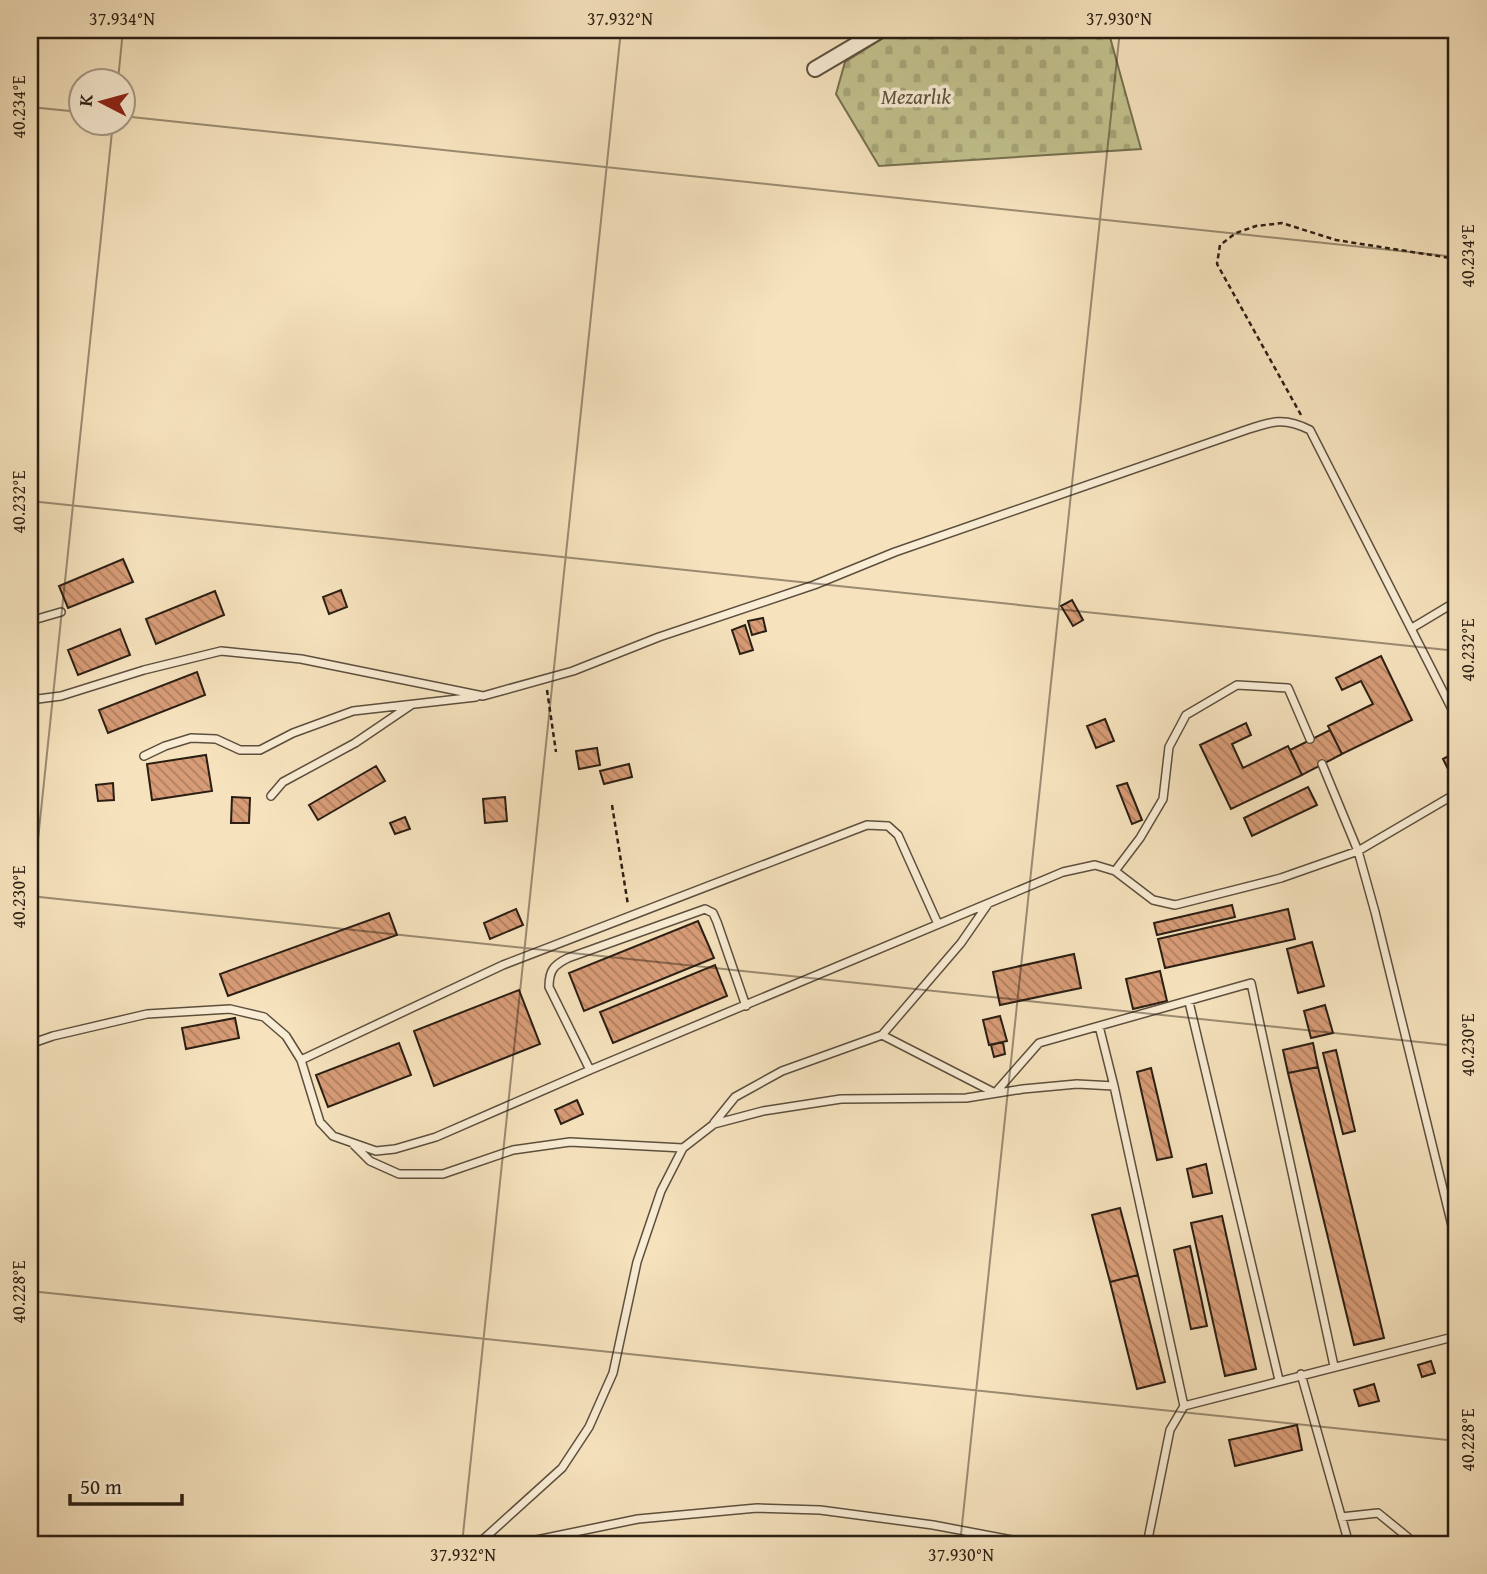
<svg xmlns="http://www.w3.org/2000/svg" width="1487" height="1574" viewBox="0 0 1487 1574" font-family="'Gentium Book Plus',serif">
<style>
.cemetery{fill:url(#cemetery-stones);stroke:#767050;stroke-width:2}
.building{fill:url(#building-back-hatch);stroke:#2a1e13;stroke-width:2}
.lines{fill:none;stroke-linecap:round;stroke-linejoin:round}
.lane-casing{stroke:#5d4f3e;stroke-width:10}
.street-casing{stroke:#5d4f3e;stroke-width:18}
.path{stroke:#2a1e13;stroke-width:2.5;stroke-dasharray:5 3.5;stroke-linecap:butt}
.lane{stroke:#f9edd5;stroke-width:7}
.street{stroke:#f9edd5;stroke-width:14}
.ticks{fill:none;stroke:#2a1e13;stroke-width:2;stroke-opacity:0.45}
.labels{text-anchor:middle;stroke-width:7;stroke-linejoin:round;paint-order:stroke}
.park-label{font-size:21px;font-style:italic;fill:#584f38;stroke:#f9edd5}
.neatline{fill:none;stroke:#2a1e13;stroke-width:2.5}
.ticks-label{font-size:18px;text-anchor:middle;fill:#2a1e13}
</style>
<defs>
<pattern id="cemetery-stones" width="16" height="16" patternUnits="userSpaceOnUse" patternTransform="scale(1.75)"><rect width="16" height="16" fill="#c2c28e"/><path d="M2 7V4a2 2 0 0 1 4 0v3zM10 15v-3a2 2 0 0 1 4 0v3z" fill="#a7a67a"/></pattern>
<pattern id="building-back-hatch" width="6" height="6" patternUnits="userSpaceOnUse" patternTransform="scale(1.75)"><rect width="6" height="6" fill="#d89c77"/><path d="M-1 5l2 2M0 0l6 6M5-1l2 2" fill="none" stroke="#af7f60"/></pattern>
</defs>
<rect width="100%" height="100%" fill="#f6e3be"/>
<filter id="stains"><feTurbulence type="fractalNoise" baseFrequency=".00286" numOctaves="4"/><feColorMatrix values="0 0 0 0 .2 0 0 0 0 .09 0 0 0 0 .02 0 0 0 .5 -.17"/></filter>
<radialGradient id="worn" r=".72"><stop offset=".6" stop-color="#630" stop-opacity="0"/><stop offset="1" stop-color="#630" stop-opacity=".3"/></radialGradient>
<path class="cemetery" d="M896,30h212l33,119 -262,17 -43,-72 9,-32z"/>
<path class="building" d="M123,559l10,23 -65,26 -9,-22z
M341,590l6,17 -18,7 -6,-17z
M215,591l9,24 -68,29 -10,-25z
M1072,600l11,20 -10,6 -12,-20z
M763,618l3,13 -14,4 -4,-14z
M745,625l8,25 -13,4 -8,-24z
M120,629l10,26 -52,20 -10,-25z
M1381,656l31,64 -70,34 -14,-28 45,-22 -12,-23 -19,9 -6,-12z
M197,672l8,23 -97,38 -9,-23z
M1105,719l9,22 -18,7 -9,-22z
M1246,723l5,12 -19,9 11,24 45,-22 14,29 -71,34 -31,-64z
M1330,730l12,24 -40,21 -12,-25z
M597,748l3,17 -21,4 -3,-18z
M1456,752l1,17 -7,4 -7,-14z
M206,755l6,36 -60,9 -5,-36z
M629,764l3,13 -28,7 -4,-13z
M376,766l9,15 -67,39 -9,-15z
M113,783l1,17 -16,1 -2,-16z
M1127,783l15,37 -10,4 -15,-38z
M1308,787l9,18 -65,31 -8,-18z
M232,797l18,1 -1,25h-18z
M505,797l2,24 -22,2 -2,-24z
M405,817l5,12 -15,5 -5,-11z
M1232,905l3,12 -78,18 -3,-12z
M516,909l7,16 -33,14 -6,-16z
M1288,909l7,30 -130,29 -7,-29z
M389,913l8,22 -169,61 -8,-22z
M698,921l16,37 -130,53 -15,-38z
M1312,942l12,44 -26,7 -11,-44z
M1074,954l7,34 -81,17 -7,-33z
M715,965l12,31 -114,47 -13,-31z
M1160,971l7,30 -34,8 -7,-30z
M519,990l21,54 -106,42 -20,-55z
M1325,1005l8,28 -22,5 -7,-27z
M1000,1016l7,25 -18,4 -6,-25z
M235,1018l4,20 -53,11 -4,-21z
M1003,1042l2,12 -11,3 -3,-12z
M399,1043l12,32 -83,32 -12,-32z
M1313,1043l5,24 -30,6 -5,-23z
M1336,1050l19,81 -12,3 -20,-81z
M1318,1067l66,271 -30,7 -66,-272z
M1151,1068l21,89 -15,3 -20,-88z
M577,1100l6,14 -22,10 -6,-14z
M1206,1164l6,29 -19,4 -6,-28z
M1120,1208l18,67 -28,7 -18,-67z
M1222,1216l34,153 -31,7 -34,-153z
M1190,1246l17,80 -16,3 -17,-79z
M1138,1275l27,107 -28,7 -27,-107z
M1431,1361l4,12 -13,4 -4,-12z
M1374,1384l5,17 -20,5 -5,-16z
M1297,1425l5,25 -67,16 -6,-26z"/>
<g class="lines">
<g class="lane-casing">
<path id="lane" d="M30,621l31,-9
M1412,628l45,-27
M30,700l31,-4 83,-26 77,-19 80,8 182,37 90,-25 86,-34 155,-52 81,-33 348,-121c27,-9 40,-15 67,-1l147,289
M144,756l21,-10 26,-8 25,1 24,11h20l33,-17 60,-22 123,-14
M1322,764l36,87 17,61 82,334
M271,796l12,-14 72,-39 56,-38
M1115,871l25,-33 23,-39 6,-52 17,-32 51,-30 51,3 22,51
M1189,1002l90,378
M1099,1026l15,60 70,320
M882,1035l113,58 44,-50 212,-60 83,383
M30,1044l23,-8 94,-22 83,-5 34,8 22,19 15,24 19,62 13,14 43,15 19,-2 41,-12 154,-67 473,-198 32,-7 20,6 38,29 22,5 106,-27 77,-27 99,-58
M301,1060l202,-95 364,-140 21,1 10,9 40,89
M590,1070l-41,-83c0,-17 5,-22 19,-29l137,-49 8,4 4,9 29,84
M714,1123l21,-26 47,-26 100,-36 79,-92 27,-39
M354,1145l16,16 29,13h44l70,-24 57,-8 113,6
M1301,1374l48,170
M1341,1517l37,-4 38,31
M478,1544l84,-76 27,-41 24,-54 24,-111 24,-71 22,-43 31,-24 49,-13 78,-12 125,-1 57,-9 54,-5 37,2
M517,1544l121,-25 119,-11 63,2 113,15 101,19
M1147,1544l23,-114 14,-24 273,-70"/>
</g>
<g class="street-casing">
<path id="street" d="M815,69l66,-39"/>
</g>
<path class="path" d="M1301,415l-84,-151 3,-19 16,-12 20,-7 26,-3 54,17 121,19
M547,690l9,62
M612,805l16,100"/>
<use href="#lane" class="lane"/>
<use href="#street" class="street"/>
</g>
<path class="ticks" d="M118,80l5,-50M30,107l50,5M122,116l1335,141M30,501l1427,150M30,896l1427,150M30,916l83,-794M30,1291l1427,150M462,1544l159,-1514M960,1544l160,-1514"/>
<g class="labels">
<g class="park-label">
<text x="916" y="104">Mezarlık</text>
</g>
</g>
<rect width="1487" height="1574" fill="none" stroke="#f6e3be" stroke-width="77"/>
<g transform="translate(102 102) rotate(276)"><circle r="33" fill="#f9edd5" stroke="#a69a87" stroke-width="2"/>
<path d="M0-5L12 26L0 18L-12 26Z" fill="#8f2418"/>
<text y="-10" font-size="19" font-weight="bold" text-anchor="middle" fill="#2a1e13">K</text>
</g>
<path d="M70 1494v10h112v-10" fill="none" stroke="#2a1e13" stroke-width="3.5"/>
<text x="80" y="1494" font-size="21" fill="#2a1e13" stroke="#f9edd5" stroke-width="5" paint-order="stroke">50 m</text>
<rect x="38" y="38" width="1410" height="1498" class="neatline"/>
<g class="ticks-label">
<text x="122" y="25">37.934°N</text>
<text x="620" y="25">37.932°N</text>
<text x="1119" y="25">37.930°N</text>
<text transform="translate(19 107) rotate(-90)" y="6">40.234°E</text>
<text transform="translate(1468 256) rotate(-90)" y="6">40.234°E</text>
<text transform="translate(19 502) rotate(-90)" y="6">40.232°E</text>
<text transform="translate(1468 650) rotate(-90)" y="6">40.232°E</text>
<text transform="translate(19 897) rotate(-90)" y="6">40.230°E</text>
<text transform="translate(1468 1045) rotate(-90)" y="6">40.230°E</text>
<text transform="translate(19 1292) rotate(-90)" y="6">40.228°E</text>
<text transform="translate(1468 1440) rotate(-90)" y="6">40.228°E</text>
<text x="463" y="1561">37.932°N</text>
<text x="961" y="1561">37.930°N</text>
</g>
<rect width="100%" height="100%" filter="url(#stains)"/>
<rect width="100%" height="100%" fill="url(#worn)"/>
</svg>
